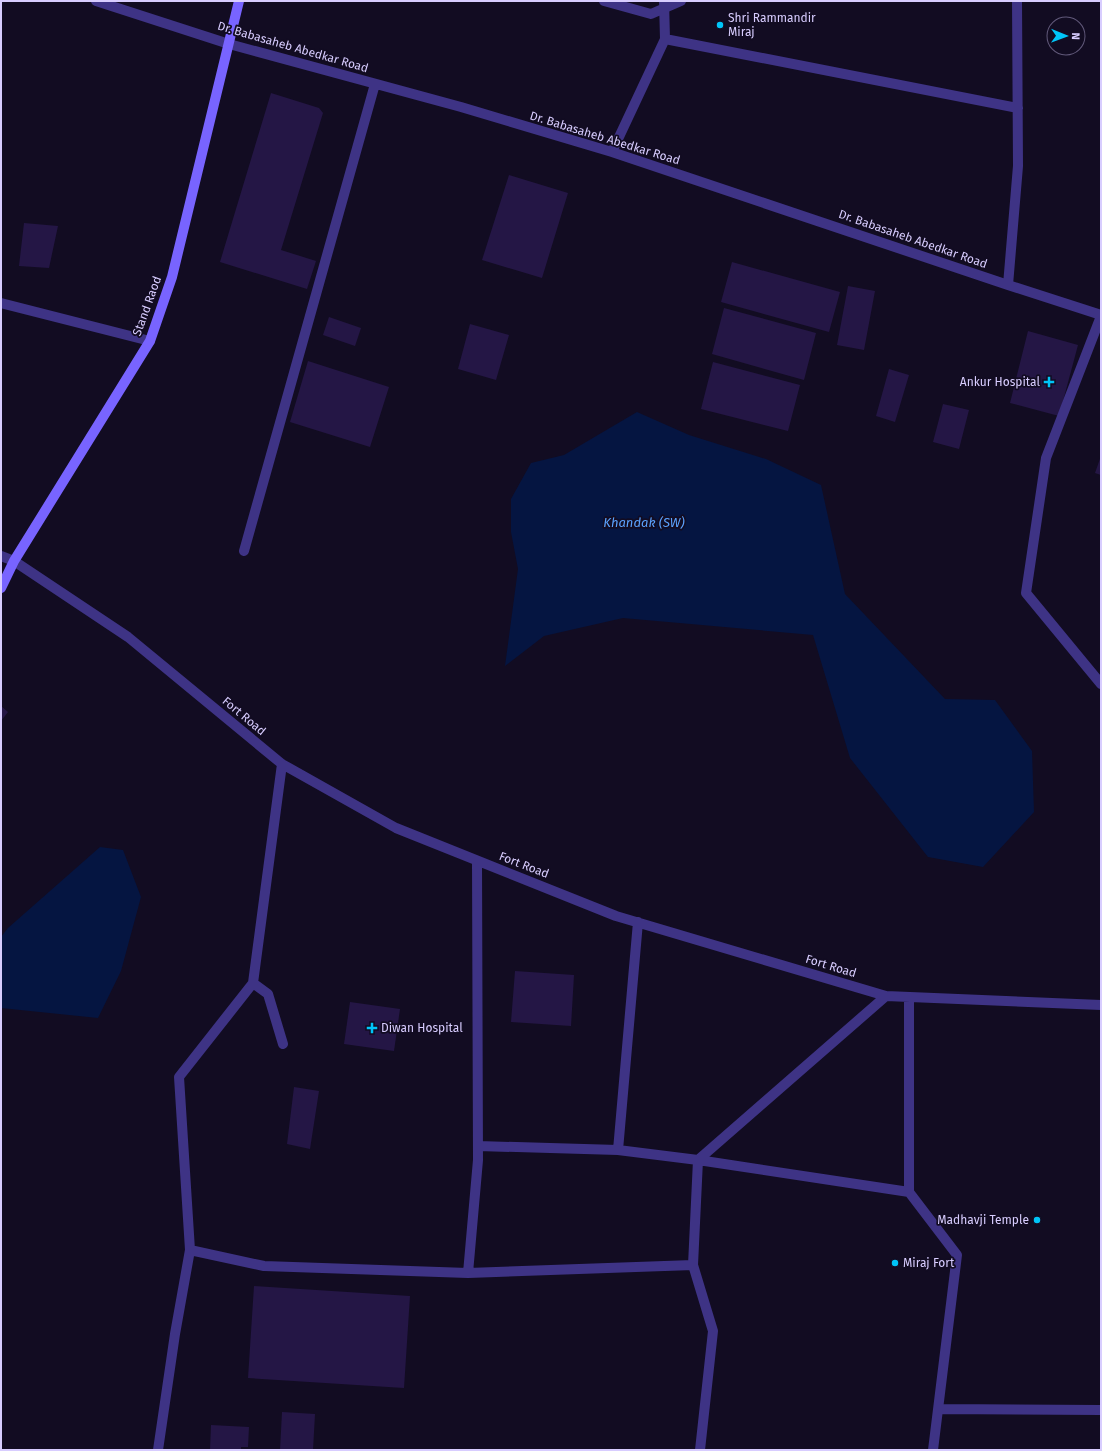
<svg xmlns="http://www.w3.org/2000/svg" width="1102" height="1451" viewBox="0 0 1102 1451" font-family="'Fira Sans',sans-serif">
<style>
.water{fill:#051541}
.building{fill:#241645}
.lines{fill:none;stroke-linecap:round;stroke-linejoin:round}
.street{stroke:#3e3385;stroke-width:10}
.secondary{stroke:#7864ff;stroke-width:10}
.poi-dot{fill:#00c5f8;stroke:#120c22;stroke-width:1.5}
.labels{text-anchor:middle;stroke-width:3.5;stroke-linejoin:round;paint-order:stroke}
.poi-label{font-size:12px;fill:#d8cdff;stroke:#120c22;text-anchor:start}
.street-label{font-size:12px;fill:#d8cdff;stroke:#120c22}
.water-label{font-size:13px;font-style:italic;fill:#5ba2ff;stroke:#120c22}
</style>
<rect width="100%" height="100%" fill="#120c22"/>
<path class="water" d="M637,412l52,23 77,24 55,26 24,109 100,105 50,1 37,51 2,61 -51,55 -55,-10 -78,-99 -37,-123 -190,-17 -79,18 -39,30 13,-97 -7,-37v-33l20,-36 33,-8z
M100,847l23,3 18,47 -20,74 -23,47 -97,-10v-71l7,-9z"/>
<path class="building" d="M271,93l48,15 4,5 -42,137 35,11 -9,28 -87,-27z
M509,175l59,18 -26,85 -60,-18z
M24,223l34,3 -9,42 -30,-2z
M732,262l108,30 -11,40 -108,-30z
M848,286l27,5 -11,59 -27,-5z
M724,308l92,25 -12,47 -92,-26z
M329,317l32,11 -6,18 -32,-11z
M470,324l39,11 -13,45 -38,-11z
M1028,331l50,14 -19,71 -49,-13z
M308,361l81,26 -19,60 -80,-25z
M713,362l87,23 -12,46 -87,-22z
M889,369l20,6 -14,47 -19,-6z
M943,404l26,6 -10,39 -26,-7z
M1101,456v19l-6,-2z
M1,706l7,6 -7,9z
M515,971l59,4 -3,51 -60,-4z
M350,1002l50,7 -6,42 -50,-7z
M294,1087l25,4 -9,58 -23,-5z
M254,1286l156,10 -6,92 -156,-10z
M282,1412l33,2 -2,36h-33z
M211,1425l38,2 -1,20h-7v3h-31z"/>
<g class="lines">
<path class="street" d="M96,1l133,43 232,63 151,45 396,133 93,30
M604,1l47,13 30,-13
M665,39l353,69
M612,152l53,-113 -1,-38
M1008,285l10,-119 -1,-165
M1,303l149,38
M1101,316l-55,142 -20,135 75,91
M244,551l131,-467
M1,556l13,5 114,76 154,127 114,64 220,88 270,80 215,9
M253,983l15,11 15,50
M478,1146l140,4 80,10 211,32v-195
M618,1150l20,-228
M909,1192l48,63 -24,195
M190,1250l74,16 204,7 225,-8
M468,1273l10,-113 -1,-299
M938,1409l163,1
M158,1450l17,-116 15,-84 -11,-173 74,-94 29,-219
M700,1450l13,-119 -20,-66 5,-105 188,-164"/>
<path class="secondary" d="M1,588l13,-27 136,-220 22,-64 67,-276"/>
</g>
<g class="poi-dot">
<circle cx="720" cy="25" r="4"/>
<path d="M1047 376h4v4h4v4h-4v4h-4v-4h-4v-4h4z"/>
<path d="M370 1022h4v4h4v4h-4v4h-4v-4h-4v-4h4z"/>
<circle cx="1037" cy="1220" r="4"/>
<circle cx="895" cy="1263" r="4"/>
</g>
<g class="labels">
<g class="poi-label">
<text x="728" y="22">Shri Rammandir<tspan x="728" dy="14">Miraj</tspan></text>
<text x="1040" y="386" text-anchor="end">Ankur Hospital</text>
<text x="381" y="1032">Diwan Hospital</text>
<text x="1029" y="1224" text-anchor="end">Madhavji Temple</text>
<text x="903" y="1267">Miraj Fort</text>
</g>
<g class="street-label">
<text transform="translate(293 47) rotate(16)" y="4">Dr. Babasaheb Abedkar Road</text>
<text transform="translate(605 138) rotate(17)" y="4">Dr. Babasaheb Abedkar Road</text>
<text transform="translate(913 239) rotate(19)" y="4">Dr. Babasaheb Abedkar Road</text>
<text transform="translate(147 306) rotate(-70)" y="4">Stand Raod</text>
<text transform="translate(244 716) rotate(40)" y="4">Fort Road</text>
<text transform="translate(524 865) rotate(21)" y="4">Fort Road</text>
<text transform="translate(831 966) rotate(17)" y="4">Fort Road</text>
</g>
<g class="water-label">
<text x="644" y="527">Khandak (SW)</text>
</g>
</g>
<rect width="1102" height="1451" fill="none" stroke="#d8cdff" stroke-width="4"/>
<g transform="translate(1066 36) rotate(91)"><circle r="19" fill="#120c22" stroke="#61597a"/>
<path d="M0-3L7 15L0 10L-7 15Z" fill="#00c5f8"/>
<text y="-6" font-size="11" font-weight="bold" text-anchor="middle" fill="#d8cdff">N</text>
</g>
</svg>
